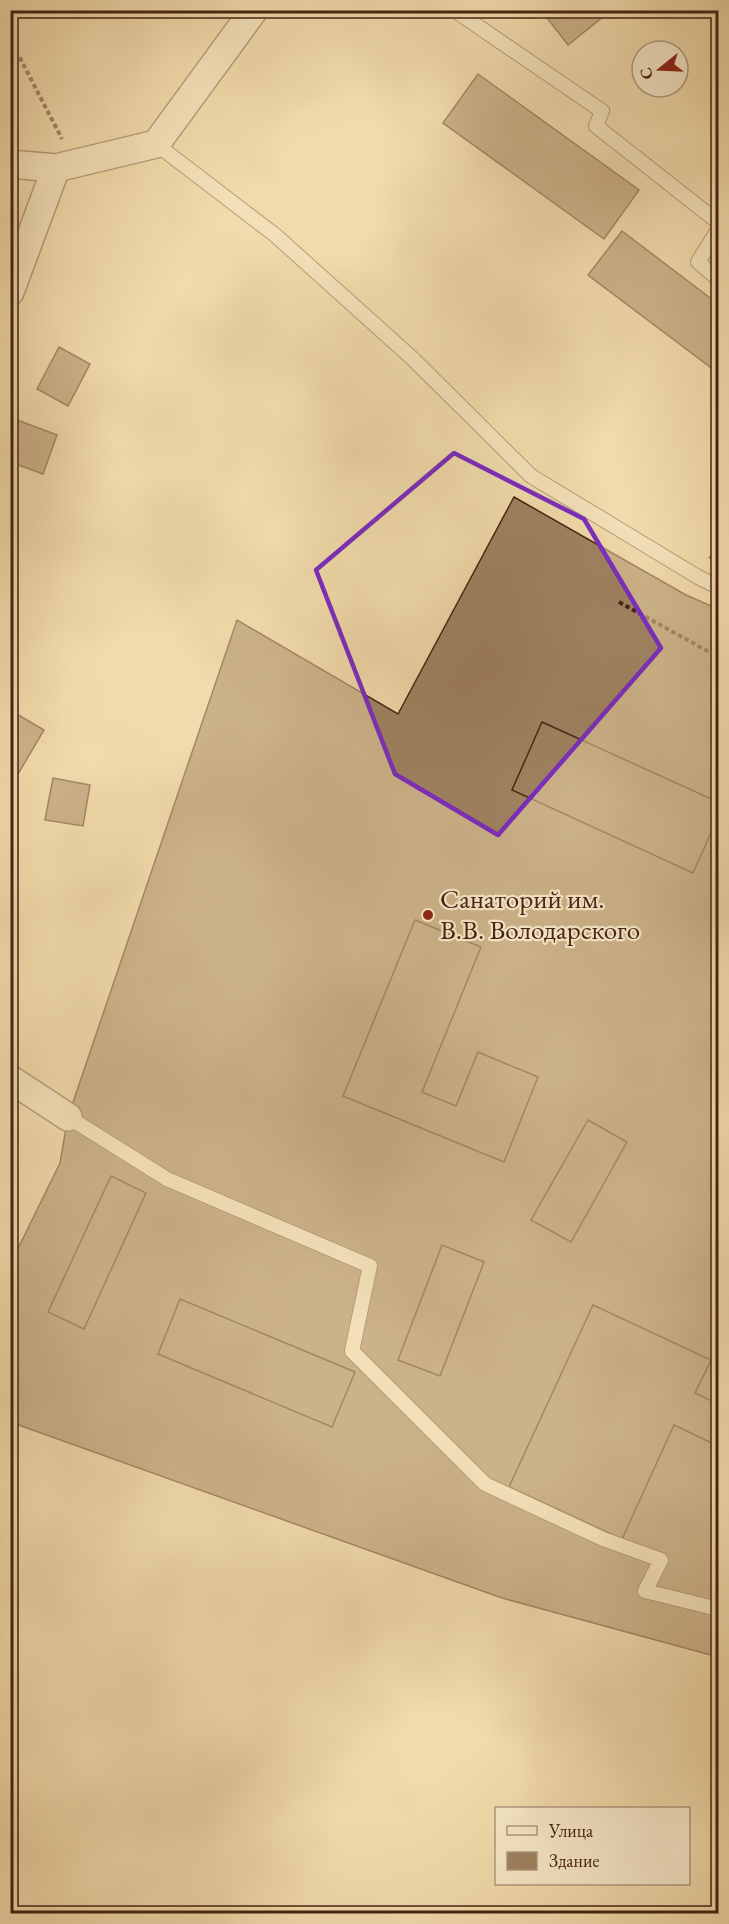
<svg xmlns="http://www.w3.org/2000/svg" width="729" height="1924" viewBox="0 0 729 1924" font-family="'EB Garamond',serif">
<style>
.building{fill:#9f8261;stroke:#462311;stroke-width:1.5}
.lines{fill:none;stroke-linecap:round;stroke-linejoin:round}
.lane-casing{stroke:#715138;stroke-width:16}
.street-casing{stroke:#715138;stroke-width:30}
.path{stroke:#462311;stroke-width:4;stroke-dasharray:4.5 3;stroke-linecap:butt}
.lane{stroke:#f6e7c8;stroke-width:14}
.street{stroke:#f6e7c8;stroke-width:27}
.marked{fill:none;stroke:#7b2cbf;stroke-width:4.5;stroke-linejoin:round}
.poi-dot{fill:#8f2418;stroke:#f6e7c8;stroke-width:2}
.labels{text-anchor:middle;stroke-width:4.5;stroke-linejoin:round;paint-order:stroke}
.poi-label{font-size:27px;fill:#462311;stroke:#f6e7c8;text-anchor:start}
</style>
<rect width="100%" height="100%" fill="#f1daab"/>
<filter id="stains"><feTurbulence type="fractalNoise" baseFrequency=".00333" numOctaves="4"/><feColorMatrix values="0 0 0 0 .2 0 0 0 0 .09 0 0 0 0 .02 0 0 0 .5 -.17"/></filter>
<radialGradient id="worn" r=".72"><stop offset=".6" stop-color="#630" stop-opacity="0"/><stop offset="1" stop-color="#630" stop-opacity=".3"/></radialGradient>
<path class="building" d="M541,10h59l4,6 -36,29z
M478,74l161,116 -35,49 -161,-116z
M622,231l96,73v69l-130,-98z
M59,347l31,17 -22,42 -31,-17z
M17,420l40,15 -14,39 -33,-12v-24z
M514,497l172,98 32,14v1048l-216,-59 -492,-176v-157l50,-102 8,-46 169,-497 161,94z
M10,710l34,20 -26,44 -8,-4z
M542,722l176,80v15l-25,56 -181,-83z
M53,778l37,7 -7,41 -38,-6z
M415,920l66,27 -59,145 34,14 22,-54 60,25 -34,85 -161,-66z
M588,1120l39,22 -56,100 -40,-22z
M111,1176l35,17 -62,136 -36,-17z
M442,1245l42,17 -44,114 -42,-16z
M180,1299l175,73 -23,55 -174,-73z
M593,1305l118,55 -16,33 23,11v42l-44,-21 -52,114 -113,-52z"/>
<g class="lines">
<g class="lane-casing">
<path id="lane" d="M454,10l148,101 -6,15 122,96
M156,144l119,91 137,123 119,118 167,101 20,10
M718,230l-20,32 20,17
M68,1117l99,62 203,87 -18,85 133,133 118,55 58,21 -16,31 73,18"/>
</g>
<g class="street-casing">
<path id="street" d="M10,164l46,4 100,-24 98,-134
M10,292l46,-124
M10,1079l58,38"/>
</g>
<path class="path" d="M10,46l10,12 42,81
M710,559l8,-12
M619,602l99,55"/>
<use href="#lane" class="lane"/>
<use href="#street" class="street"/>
</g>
<path d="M0 0H729V1924H0ZM454,453l130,66 77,129 -163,187 -103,-61 -79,-204z" fill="#f1daab" fill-opacity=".55" fill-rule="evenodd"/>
<path class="marked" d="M454,453l130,66 77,129 -163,187 -103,-61 -79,-204z"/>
<circle class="poi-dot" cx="428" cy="915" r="6"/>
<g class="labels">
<g class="poi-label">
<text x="440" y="908">Санаторий им.<tspan x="440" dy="31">В.В. Володарского</tspan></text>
</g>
</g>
<rect width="729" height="1924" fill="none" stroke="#f1daab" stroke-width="36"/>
<rect x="12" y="12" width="705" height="1900" fill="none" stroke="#462311" stroke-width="3"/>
<rect x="18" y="18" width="693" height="1888" fill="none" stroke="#462311" stroke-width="1.5"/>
<rect x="495" y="1807" width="195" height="78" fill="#f6e7c8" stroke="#b0997f" stroke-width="1.5"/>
<rect x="507" y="1826" width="30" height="9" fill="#f6e7c8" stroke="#b0997f" stroke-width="1.5"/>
<text x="549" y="1837" font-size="18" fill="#462311">Улица</text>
<rect x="507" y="1852" width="30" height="18" fill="#9f8261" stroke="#b0997f" stroke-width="1.5"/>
<text x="549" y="1867" font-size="18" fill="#462311">Здание</text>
<g transform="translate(660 69) rotate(252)"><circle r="28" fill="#f6e7c8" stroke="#b0997f" stroke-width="1.5"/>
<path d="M0-4.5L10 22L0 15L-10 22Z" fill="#8f2418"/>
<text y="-9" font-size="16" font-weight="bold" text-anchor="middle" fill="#462311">С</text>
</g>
<rect width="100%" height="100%" filter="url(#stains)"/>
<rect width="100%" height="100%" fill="url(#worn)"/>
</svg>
